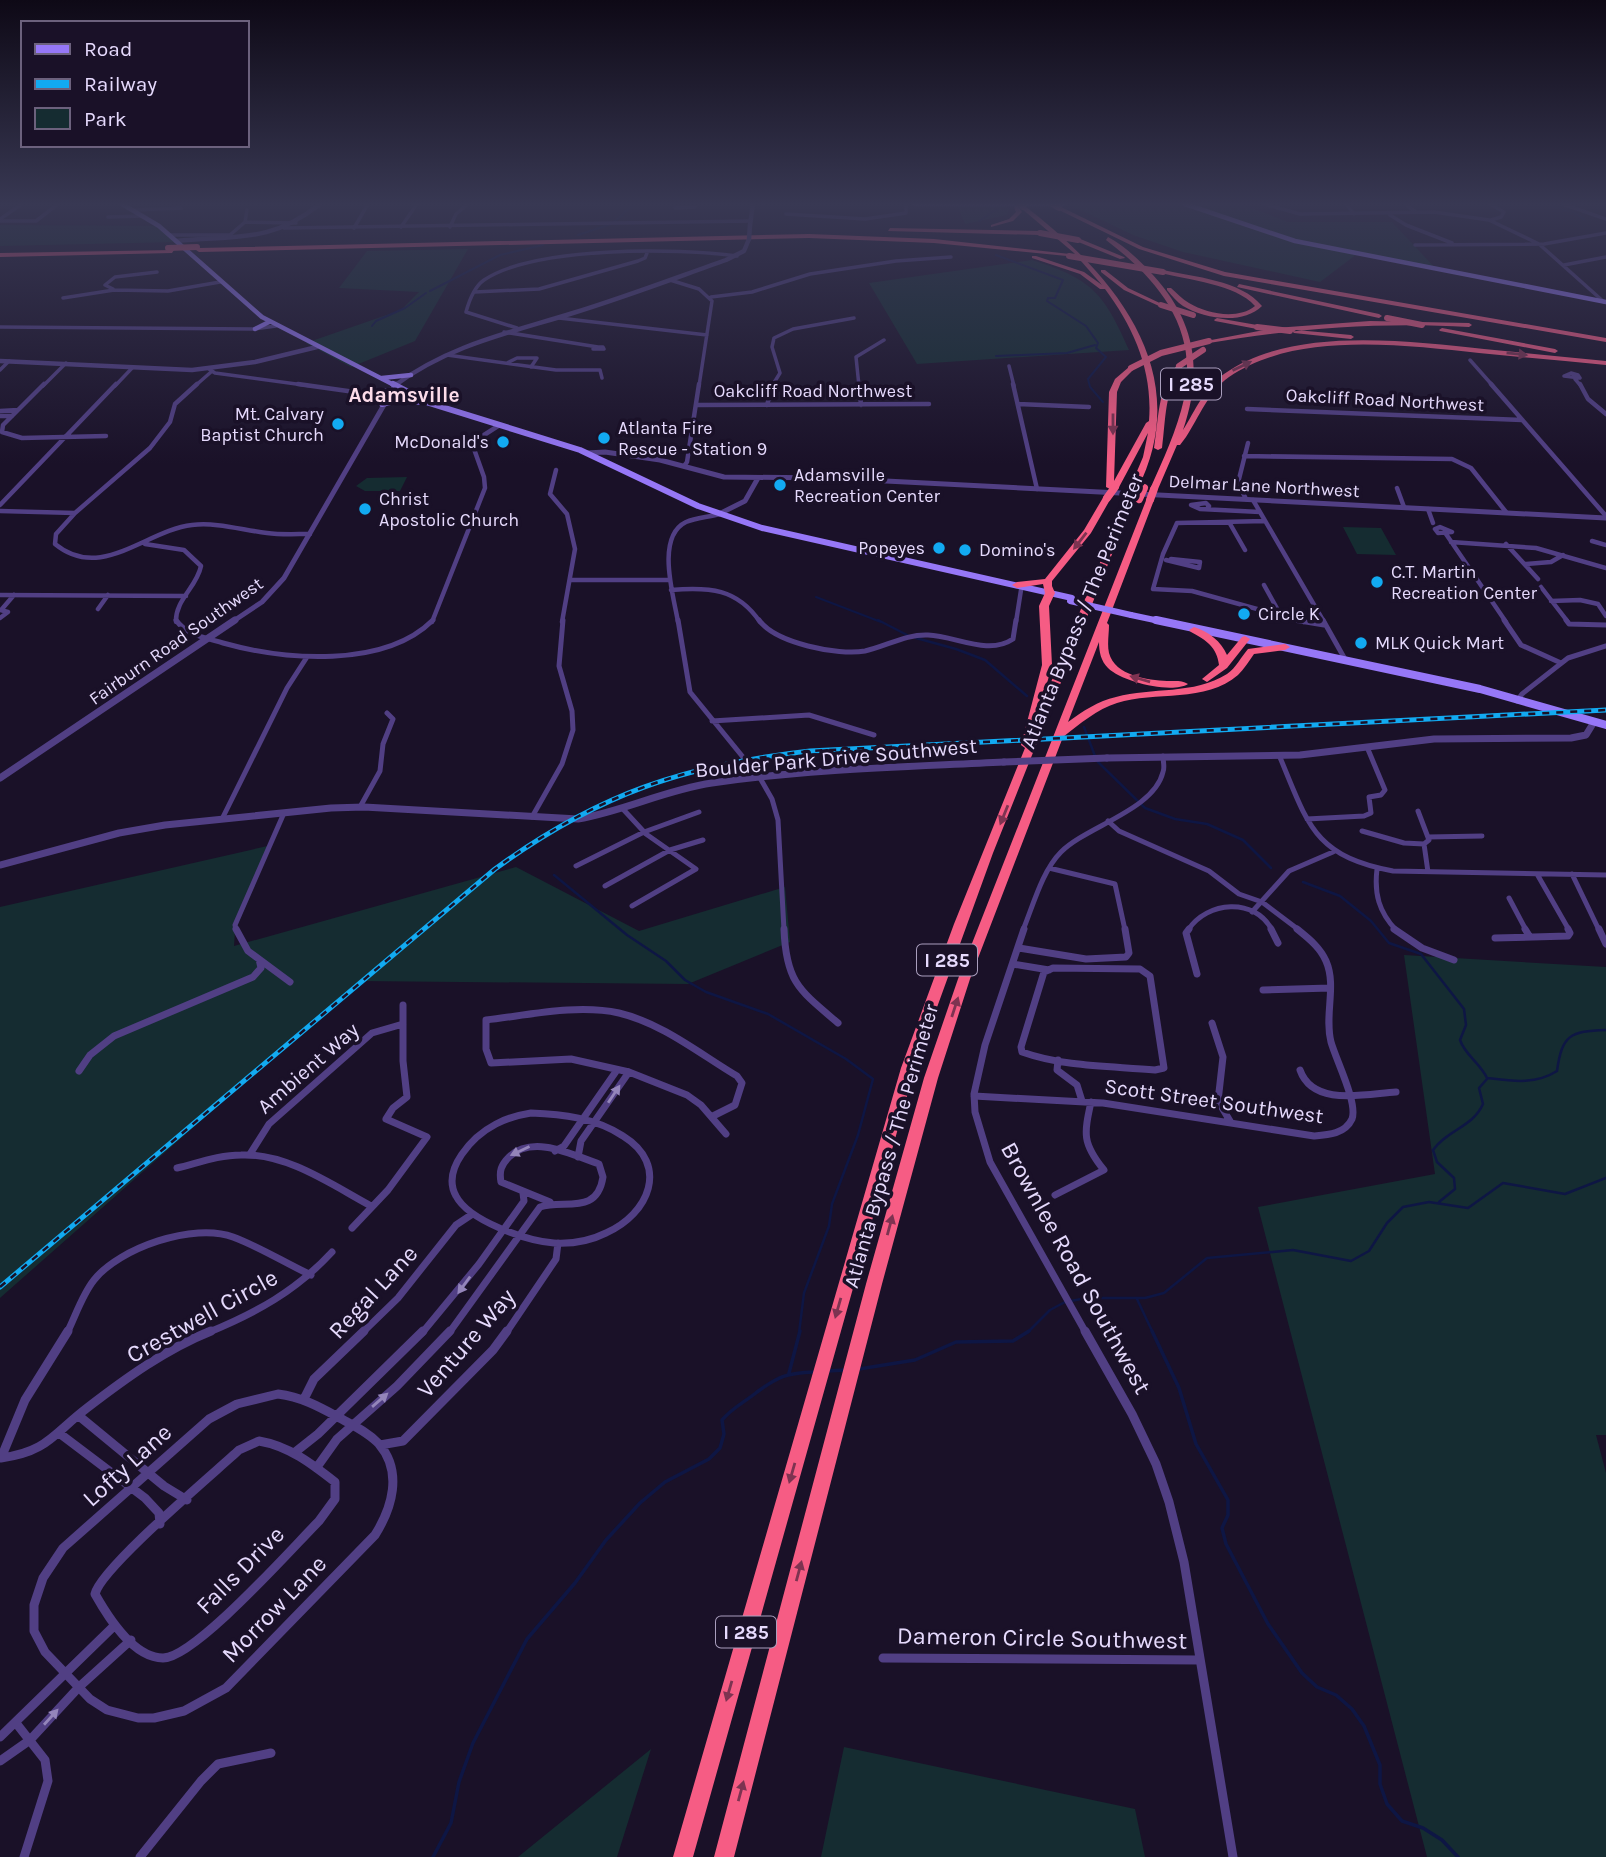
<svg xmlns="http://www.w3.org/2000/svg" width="1606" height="1857" viewBox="0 0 1606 1857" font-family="Karla,sans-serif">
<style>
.green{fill:#152c31}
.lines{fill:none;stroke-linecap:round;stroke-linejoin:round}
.stream-far2{stroke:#0e1644;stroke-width:2}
.stream-far1{stroke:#0e1644;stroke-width:2.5}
.stream{stroke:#0e1644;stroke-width:3.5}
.minor-far4{stroke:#513f84;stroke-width:3.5}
.minor-far3{stroke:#513f84;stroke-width:4.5}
.minor-far2{stroke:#513f84;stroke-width:5}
.minor-far1{stroke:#513f84;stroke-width:7}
.minor{stroke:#513f84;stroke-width:9}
.tertiary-far2{stroke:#513f84;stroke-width:4.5}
.tertiary-far1{stroke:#513f84;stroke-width:5}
.tertiary{stroke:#513f84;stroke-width:7}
.secondary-far2{stroke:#9677f7;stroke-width:4.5}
.secondary-far1{stroke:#9677f7;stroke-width:6}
.secondary{stroke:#9677f7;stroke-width:8}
.motorway{fill:#f65c84;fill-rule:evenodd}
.rail-casing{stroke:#12aaf1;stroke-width:5}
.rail{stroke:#1a1128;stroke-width:2.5;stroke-dasharray:7;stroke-linecap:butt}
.tertiary-bridge-far1{stroke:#513f84;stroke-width:4.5}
.tertiary-bridge{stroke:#513f84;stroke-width:7}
.secondary-bridge{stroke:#9677f7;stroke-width:6}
.motorway-bridge-far1{stroke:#f65c84;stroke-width:6}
.motorway-bridge{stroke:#f65c84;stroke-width:8}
.oneway{fill:#7d3351}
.oneway2{fill:#9485ba}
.poi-dot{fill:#12aaf1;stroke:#1a1128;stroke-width:2.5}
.labels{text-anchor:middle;stroke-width:7;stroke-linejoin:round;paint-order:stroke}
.far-street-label{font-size:18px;fill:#e6dafd;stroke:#1a1128}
.far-poi-label{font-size:18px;fill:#e6dafd;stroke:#1a1128;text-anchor:start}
.shield{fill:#1a1128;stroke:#a99ebd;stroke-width:2}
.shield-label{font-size:19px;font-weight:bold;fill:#e6dafd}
.far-quarter-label{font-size:21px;font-weight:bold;fill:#fddcea;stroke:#1a1128}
.street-label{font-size:21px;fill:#e6dafd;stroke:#1a1128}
.near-street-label{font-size:24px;fill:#e6dafd;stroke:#1a1128}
</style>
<rect width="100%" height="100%" fill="#1a1128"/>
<path class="green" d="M957,204h48l4,6 -2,5 -42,9z
M1068,204h173l47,18h104l45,48 -80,-16 -37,28 -137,-30 -50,-17z
M0,225l159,1 19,16 -178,4z
M468,249l-53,92 -64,26 -45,-24 95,-33 18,-18 -80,-4 28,-37z
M1032,260c60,19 72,33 97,90l-212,14 -48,-81z
M407,477l-7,14h-35l-9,-5 11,-8z
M1343,527l38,1 15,27 -39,-1z
M272,845l-37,86 -1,15 282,-79 123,64 146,-44 5,55 -102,42 -329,-3 -359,317v-391z
M1404,955l202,12v468h-10l10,38v384h-179l-169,-650 177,-33z
M844,1747l291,62 10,48h-324z
M651,1749l-34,108h-99z"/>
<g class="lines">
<path class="stream-far2" d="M1542,204l32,8 10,7
M979,221l18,-12 -4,-3
M614,222l20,-18
M578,235l33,-11
M996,255l67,25 -8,18h-7l-1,3 39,25 12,17 -2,5 10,9 -18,22 2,8 13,15
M430,291l70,-36 43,-10
M372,326l4,-5 29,-13 21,-15
M996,356l71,-3 28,-8
M816,597l65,25"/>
<path class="stream-far1" d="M878,620l31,16
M916,638l40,11 29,11 42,36
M1084,727l11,29
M1098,762l47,46 30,11 32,5 36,16 28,28
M554,875l73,60 39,26 19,19 21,12 62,22 78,45 27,20 -15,56 -26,69 -3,22 -25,67 -5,40
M1303,882l37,14 31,25 18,22 32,11 43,55 2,16 -6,15c5,15 20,23 27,38
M1487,1078c25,3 48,7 70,-7 5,-36 13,-40 49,-41
M1439,1202l16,-13 -1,-11 -17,-16 -4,-12c14,-20 40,-23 50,-46l-4,-16 8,-9
M1137,1299l16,34
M1027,1333l23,-23 15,-8 22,-4h58l19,-5 43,-35 86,-8 58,11 18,-10 18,-28 16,-16 26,-5 39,6 35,-25 62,11 41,-16"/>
<path class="stream" d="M1152,1331l27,57 17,56 32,56v15l-6,13 4,16 42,80 34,49 15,14 19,8 16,14 12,17 16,39v19l7,20 15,17 21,7 19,12 16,17
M859,1369l56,-9 41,-18 57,-1 16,-10
M827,1371l18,-1
M789,1373l11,-42
M433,1857l18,-34 8,-41 14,-39 54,-104 48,-56 31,-43 34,-37 25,-21 44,-23 11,-11 4,-14 -2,-14c11,-13 23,-18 35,-28 22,-16 30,-19 57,-20"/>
<path class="minor-far4" d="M1264,204l36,10 134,-2 55,8 50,24 65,58
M1346,204l8,10
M1405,204l11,8
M1490,204l14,8 -3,5 -10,3
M1563,204l43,15
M675,208l20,-1
M136,210l45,-2
M786,214l79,5 41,-6v-9
M1390,215l16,10 46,18
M108,217l35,-1
M0,219l22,-15
M0,221h36l22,-17
M245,222l51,1
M401,227l16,-23
M450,227l6,-13 12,-10
M284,228c156,-1 311,-6 467,-7
M354,228l14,-24
M169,235h61l15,-13 2,-12
M1415,245l129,-1 62,-11
M1564,265l42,-8
M670,280l29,9 13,12 -13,85
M113,289l-8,-4 10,-8 42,-5
M475,292l64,-3 99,-28 7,-3 2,-5
M711,297l41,-5 58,-18 86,-13 55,-4
M63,298l51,-8 54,1 52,-9
M559,318l148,17
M0,327l253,2 23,-3
M517,328l-51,-16c3,-11 8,-25 18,-32 51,-34 193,-32 253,-24
M504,332l94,15
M596,347h7l1,2h-11z
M447,355l109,15h44l2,8
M1470,360l23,26
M507,363l10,-5h20l-6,9
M1009,366l5,20
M209,369l6,4 96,13
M0,370l9,-9
M1571,373l7,2 2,3 -16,-2z
M1575,379l6,7
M43,386l23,-23
M115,386l18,-19
M195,386l16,-14
M772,386l8,-13 -8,-26 2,-9 19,-9 61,-11
M859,386l-3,-29 28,-17"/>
<path class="minor-far3" d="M44,384l-41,41 -1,7 20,6 84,-2
M197,384l-22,20 -5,18 -20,26 -75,65 -19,21 -1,10c46,38 92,-14 137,-19 25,-3 50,5 75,8 14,2 29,1 43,1
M298,384l71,10
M859,384l2,21
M1013,384l24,105
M1491,384l115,132
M1580,384l8,15 18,15
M1018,404l71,3
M696,405l233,-1
M767,405l6,-21
M1247,409l275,11
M0,411l18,-1
M0,416h12
M1244,456l208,3 19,9 35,44
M684,466l3,-4 12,-78
M556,470l-6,24 17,20 8,35 -13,73
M1397,488l7,19
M1246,499l-8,-16 10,-40
M1253,500l71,122
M0,505l116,-121
M1207,509l2,-3 -3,-3 -15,2 9,4 60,3
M1428,509l5,14
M0,511l75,2
M1265,521l-88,2 -14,31 -10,35 39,2 112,31
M1229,522l16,28
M1440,527l12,5 -14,1 -3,-4z
M1446,534l60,88
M1592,541l14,4
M1451,542l85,6 70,20
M145,544l39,6 17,16c-4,21 -26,34 -25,56
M1506,544l32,35
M1171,559l29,3
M1166,560l33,8 1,-6
M1526,564l25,-2 12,-7
M570,580h99
M1264,585l15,27 -1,3
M1541,587l27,35
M671,590c38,-3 66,-2 89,32
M0,595l186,1
M1551,601l29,-1 18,4 8,12
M2,609l12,-14
M98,609l10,-14
M0,610l8,2 -8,6
M432,622l53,-134 -1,-11 -10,-28 10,-14 14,-9
M678,622c-4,-25 -23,-85 8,-100 10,-4 23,-5 33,-8
M1016,622l5,-32"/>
<path class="minor-far2" d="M176,620c10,15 30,18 47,23 61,17 161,26 210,-23
M678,620l12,72 70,86 12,21 6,21 6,110
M759,620c16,23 79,36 106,31 22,-5 41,-17 63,-16 28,1 60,21 85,4l3,-19
M1294,620l30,5
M1323,620l23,41
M1504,620l17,25 40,18
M1566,620l3,4 37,1
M1517,701l5,-7 46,-36 38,-12
M712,721l97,-6 65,20
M1279,755c29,69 34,101 114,116l213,4
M360,807l20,-36 3,-27 10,-25 -6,-6
M622,808l24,26 50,35 -64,37
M532,817l30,-53 11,-34 -1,-19 -13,-45 4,-46
M222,819l65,-131 20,-31
M1307,819l57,-3 7,-3 -2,-16 12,-2 4,-5 -18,-43
M1108,821l11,10 90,40 30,23 23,8 37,28
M1362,831l42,12 20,1 5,-4 -11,-29
M1428,837l54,-1
M1424,844l4,28
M576,866l68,-34 55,-20
M1049,868l66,16 10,46
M1377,869c-3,25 2,43 19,61
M1537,874l32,56
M1572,874l27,56
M605,886l65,-36 33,-10
M1509,898l17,32
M1252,912l37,-41 44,-19
M236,930l-1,-5 49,-112
M1023,930c10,-24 19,-59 38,-78 26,-26 93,-42 102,-80 2,-4 0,-11 0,-16
M1188,930c19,-29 67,-33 84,0"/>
<path class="minor-far1" d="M236,929l12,22 42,31
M784,929c2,53 15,61 54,94
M1024,929l-39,116 -11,49 1,18 15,50 96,171
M1189,929l-3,4 11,41
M1271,929l7,14
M1394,929l28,19 32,12
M1525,929l5,8
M1599,929l7,15
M1495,938l73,-2 2,-3 -2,-4
M1019,948l67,11 40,-2 3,-4 -4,-24
M1013,964l36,6
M1053,968l87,1 10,7 14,92 -9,2c-44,-4 -91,-3 -133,-18l-1,-5 23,-75z
M1263,990l67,-2
M1212,1023l11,34 -5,44 12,20
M1058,1060l-1,10 20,15 5,16
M1300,1070c13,37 65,24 96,22
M79,1071l11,-16 24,-19 139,-59 8,-9 -2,-9
M974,1096l129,7 211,33c14,-1 31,-2 38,-17 6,-16 -16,-59 -21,-77 -7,-27 6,-56 -5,-81 -6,-14 -18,-23 -29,-32
M531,1113c31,1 65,5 92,23 47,29 26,78 -17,97 -16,8 -34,11 -52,10 -27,-2 -85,-22 -98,-47 -15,-27 17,-60 40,-72 11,-6 23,-9 35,-11z
M713,1116l22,-11 7,-22 -5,-7c-37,-22 -75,-53 -118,-63 -42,-9 -90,2 -133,7v29l5,14 80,-4 58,13 58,23 14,10 25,29
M555,1151l9,-5 53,-76
M250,1154l19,-30 103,-91 31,-9
M578,1157l3,-16 48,-69
M177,1168c21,-5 42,-13 64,-13 46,-2 91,30 130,51
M1055,1195l49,-25c-22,-27 -20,-36 -13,-68
M352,1228l36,-38 39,-53 -41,-18 7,-11 14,-11 -4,-36v-56
M67,1333c9,-18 15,-38 27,-53 25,-32 100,-58 139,-43 27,10 52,26 78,38
M207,1333c49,-20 89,-42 125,-81
M362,1333l36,-35 58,-73 15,-10
M422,1333l57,-69 45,-63 -1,-8
M449,1333l91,-126c24,-8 57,9 63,-30l-4,-13c-26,-9 -66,-30 -90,-7 -8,8 -10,14 -8,25l49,20
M506,1333l50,-74 2,-16"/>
<path class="minor" d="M1085,1331l47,83 24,50 13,38 15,60 49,295
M278,1394c23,3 40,12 60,23 14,8 30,15 41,27 24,28 13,64 -4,91l-149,153 -42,23 -30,7h-16l-31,-8 -17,-11 -45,-47 -11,-21v-26l9,-27 20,-30 146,-129 28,-15z
M305,1397l9,-18 50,-48
M79,1416l85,70 23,14
M59,1433l86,65 14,15 1,11
M259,1441c30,5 53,23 76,41v17l-16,22c-26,26 -124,137 -156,137 -30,0 -55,-41 -68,-64 6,-26 118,-120 144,-144z
M380,1445l23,-4 90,-91 14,-19
M294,1453l24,-19 105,-103
M1,1458l24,-58 43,-69
M1,1458c46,-6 52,-24 86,-50 39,-30 79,-59 124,-77
M317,1467l20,-28 60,-53 53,-55
M883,1658l316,2
M16,1723l29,37 3,21 -24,76
M0,1737l115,-112
M0,1761l30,-21 49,-53 52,-47
M140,1857l61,-76 17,-17 53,-11"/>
<path class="tertiary-far2" d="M750,225l3,-21
M176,241c59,-6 94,3 144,-37
M0,361l192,9 63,-8 62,-15
M394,386c55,-41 115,-53 179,-73 52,-16 102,-35 153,-53l18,-9 5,-12"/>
<path class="tertiary-far1" d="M369,394l21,-4
M587,453l18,-1 55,8 64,17 103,1 779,40
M719,514l26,-13 13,-23
M232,622l30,-20 22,-24 112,-194"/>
<path class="tertiary" d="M1107,758l193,-3 134,-16 137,-1 15,-3 8,-13
M0,778l235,-158
M0,865l119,-32 46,-8 166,-17 33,-1 214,12c46,-8 87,-29 134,-36 96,-14 195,-16 292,-21"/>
<path class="secondary-far2" d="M122,204l37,22 103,91 134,69
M915,204h148
M1185,204l110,37 311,61
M255,329l14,-7
M382,378l29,-3"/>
<path class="secondary-far1" d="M393,384l36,19 151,47 118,56 64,22 310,70
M382,404l17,-4 22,2
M1131,615l33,7"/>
<path class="secondary" d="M1156,620l324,69 126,36"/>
<path class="motorway" d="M1017,205l5,7 -9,9 -22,6v-2l18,-6 7,-7 -2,-5z
M1021,206h4c89,69 172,166 112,284l-7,-2 13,-31 5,-24 -30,56h-8l-4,-2 3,-95 6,-13 14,-12 6,1 -14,14 -4,10 -3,89 32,-58 3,-2c4,-50 -15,-93 -44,-132h-5l-20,-15 -48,-16v-2h4l48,16 18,13 -28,-32 -53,-45z
M1059,206l84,41 82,25 381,66v4l-382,-66 -85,-27 -82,-40z
M890,228l150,3 3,2 -3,2 -152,-4z
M809,234l125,5 136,15 -3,2 -133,-13 -125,-5 -610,14 -3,-2 3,-2z
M1108,237c17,9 32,24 45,38 43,47 50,96 30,155 12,-19 22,-43 41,-56 68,-48 181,-33 260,-25 41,4 81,8 122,12v4c-42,-4 -85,-8 -127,-12 -77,-8 -183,-22 -250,24 -20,14 -30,40 -43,60l-6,8h-3l-19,44 -7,2 -1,-2c13,-29 27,-59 34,-90 15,-70 -25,-119 -78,-159z
M1078,238l46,19 1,1 -5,1 -44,-18z
M174,250l-2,3 -172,4v-4z
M1101,270h4l23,18 36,17 -5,1 -35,-16 -23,-18z
M1163,270c31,7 78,10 99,36 -19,19 -57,13 -79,0 -6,-4 -11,-10 -16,-16v-2h4c6,5 11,11 18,15 18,11 49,17 66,3 -19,-22 -67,-26 -94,-33z
M1239,284l140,30 3,2 -3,2 -142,-31z
M1217,318l40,7 3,2 -3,2 -42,-8 -1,-1z
M1370,321l99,2 3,2 -3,2c-88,-5 -173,1 -260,16l-3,-2 69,-13z
M1442,328l113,21 3,2 -3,2 -115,-22 -1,-1z
M1296,330l55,5 3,2 -3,2 -57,-6 -1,-1z
M1177,365l6,1c-19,25 -17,53 -21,82l-4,2 -4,-2c5,-30 3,-58 23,-83z
M1104,496l7,2 -20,35 -39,48v5l3,7 -6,13 3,59 -12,44 86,-210 4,-2 4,2 -141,354 -78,215 -222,789h-20l228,-789 53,-144 71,-176 -4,-3 21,-80 -3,-59 6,-13 -2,-9 -26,4 -5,-3 5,-3 28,-3 39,-49z
M1147,498l7,2 -47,123 2,2c0,9 -2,19 0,28 6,23 39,27 58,28 8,0 15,-1 21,3 -16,10 -66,-2 -80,-16 -7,-7 -9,-16 -9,-26l-31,80c15,-11 30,-21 48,-25 36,-10 78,-2 111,-23 9,-6 14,-17 21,-25l37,-5 5,3 -5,3 -31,4c-5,7 -10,15 -16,21 -32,28 -83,16 -121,28 -20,6 -37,21 -54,34l-93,242 -32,99 -56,206 -148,573h-20l152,-573 58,-206 34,-99z
M1194,627c15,5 27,14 33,28l15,-18 3,-1 5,3 -23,29 -20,14 -5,-3 17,-14c-2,-18 -13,-25 -28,-33l-2,-2z"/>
<g class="rail-casing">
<path id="rail" d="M0,1287l495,-418c103,-75 189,-104 315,-118l796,-41"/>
</g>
<use href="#rail" class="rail"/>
<path class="tertiary-bridge-far1" d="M749,239l1,-14"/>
<path class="tertiary-bridge" d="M1004,762l103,-4"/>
<path class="secondary-bridge" d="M1070,601l61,14"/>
<path class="motorway-bridge-far1" d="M1019,204l4,3
M1052,204l7,4
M1040,233l38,7
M168,248l29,-1
M1069,256l94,16
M1161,305l32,10
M1387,318l35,7
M1257,327l33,4
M1179,366l24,-16
M1131,368l30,-15 48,-12"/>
<path class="motorway-bridge" d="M1107,498l8,-11
M1130,499l4,-11
M1139,499l5,-11
M1150,500l4,-11"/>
</g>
<defs><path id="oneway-solid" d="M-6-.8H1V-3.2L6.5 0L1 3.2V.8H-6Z" transform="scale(1.75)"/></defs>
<g class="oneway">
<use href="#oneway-solid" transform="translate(1517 354) rotate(6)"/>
<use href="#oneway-solid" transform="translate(1242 366) rotate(-26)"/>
<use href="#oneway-solid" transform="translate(1113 424) rotate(90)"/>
<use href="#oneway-solid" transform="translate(1080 541) rotate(128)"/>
<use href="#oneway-solid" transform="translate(1140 679) rotate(-164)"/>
<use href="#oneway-solid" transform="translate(1004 815) rotate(112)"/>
<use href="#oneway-solid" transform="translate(955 1007) rotate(-72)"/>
<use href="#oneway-solid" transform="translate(890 1225) rotate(-75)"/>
<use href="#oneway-solid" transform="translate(838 1308) rotate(106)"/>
<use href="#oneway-solid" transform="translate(792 1473) rotate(106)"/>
<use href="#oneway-solid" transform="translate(799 1571) rotate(-75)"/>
<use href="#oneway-solid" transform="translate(729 1691) rotate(106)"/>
<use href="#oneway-solid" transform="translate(741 1791) rotate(-75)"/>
</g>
<g class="oneway2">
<use href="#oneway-solid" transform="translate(614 1094) rotate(-56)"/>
<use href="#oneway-solid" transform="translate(520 1151) rotate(155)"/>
<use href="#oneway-solid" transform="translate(464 1285) rotate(126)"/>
<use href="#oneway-solid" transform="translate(380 1400) rotate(-41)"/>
<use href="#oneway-solid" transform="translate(51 1717) rotate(-48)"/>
</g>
<linearGradient id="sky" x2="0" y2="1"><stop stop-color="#0e0916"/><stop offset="0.44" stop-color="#383853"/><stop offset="1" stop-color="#383853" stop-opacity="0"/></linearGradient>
<rect width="1606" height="464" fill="url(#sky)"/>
<g class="poi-dot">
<circle cx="338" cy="424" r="7"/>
<circle cx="604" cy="438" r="7"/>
<circle cx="503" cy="442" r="7"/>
<circle cx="780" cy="485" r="7"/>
<circle cx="365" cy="509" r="7"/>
<circle cx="939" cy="548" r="7"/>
<circle cx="965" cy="550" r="7"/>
<circle cx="1377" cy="582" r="7"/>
<circle cx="1244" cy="614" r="7"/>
<circle cx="1361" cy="643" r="7"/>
</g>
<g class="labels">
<g class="far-street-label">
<text x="813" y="397">Oakcliff Road Northwest</text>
<text transform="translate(1385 400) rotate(3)" y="6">Oakcliff Road Northwest</text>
<text transform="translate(1264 486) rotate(3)" y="6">Delmar Lane Northwest</text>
<text transform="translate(176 641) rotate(-35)" y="6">Fairburn Road Southwest</text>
</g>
<g class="far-poi-label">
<text x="324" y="420" text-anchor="end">Mt. Calvary<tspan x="324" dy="21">Baptist Church</tspan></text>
<text x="618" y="434">Atlanta Fire<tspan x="618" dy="21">Rescue - Station 9</tspan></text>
<text x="489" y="448" text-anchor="end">McDonald's</text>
<text x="794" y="481">Adamsville<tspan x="794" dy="21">Recreation Center</tspan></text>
<text x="379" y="505">Christ<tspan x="379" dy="21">Apostolic Church</tspan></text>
<text x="925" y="554" text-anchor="end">Popeyes</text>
<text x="979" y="556">Domino's</text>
<text x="1391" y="578">C.T. Martin<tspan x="1391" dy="21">Recreation Center</tspan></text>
<text x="1258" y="620">Circle K</text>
<text x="1375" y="649">MLK Quick Mart</text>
</g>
<g class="shield">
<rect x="1161" y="368.5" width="60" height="31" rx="5"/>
<rect x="917" y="944.5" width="60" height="31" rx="5"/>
<rect x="716" y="1616.5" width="60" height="31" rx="5"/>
</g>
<g class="shield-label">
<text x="1191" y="391">I 285</text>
<text x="947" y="967">I 285</text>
<text x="746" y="1639">I 285</text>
</g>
<g class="far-quarter-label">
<text x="404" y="402">Adamsville</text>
</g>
<g class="street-label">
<text transform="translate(1082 611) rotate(-68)" y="7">Atlanta Bypass / The Perimeter</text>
<text transform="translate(836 758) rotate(-5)" y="7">Boulder Park Drive Southwest</text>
<text transform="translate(308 1068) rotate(-41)" y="7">Ambient Way</text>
<text transform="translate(1214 1101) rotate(8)" y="7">Scott Street Southwest</text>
<text transform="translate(891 1146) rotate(-74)" y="7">Atlanta Bypass / The Perimeter</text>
</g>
<g class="near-street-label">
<text transform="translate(1076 1268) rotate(61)" y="8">Brownlee Road Southwest</text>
<text transform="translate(373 1292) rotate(-47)" y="8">Regal Lane</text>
<text transform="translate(202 1316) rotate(-29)" y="8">Crestwell Circle</text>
<text transform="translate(466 1343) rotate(-49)" y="8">Venture Way</text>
<text transform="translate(127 1465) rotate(-42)" y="8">Lofty Lane</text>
<text transform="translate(240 1570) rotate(-45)" y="8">Falls Drive</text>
<text transform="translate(274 1609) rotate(-46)" y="8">Morrow Lane</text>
<text transform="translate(1042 1638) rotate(1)" y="8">Dameron Circle Southwest</text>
</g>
</g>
<rect x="21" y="21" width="228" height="126" fill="#1a1128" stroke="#6c617d" stroke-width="2"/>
<rect x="35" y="44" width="35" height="10" fill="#9677f7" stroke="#6c617d" stroke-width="2"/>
<text x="84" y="56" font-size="21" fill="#e6dafd">Road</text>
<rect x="35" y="79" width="35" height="10" fill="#12aaf1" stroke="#6c617d" stroke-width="2"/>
<text x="84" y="91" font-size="21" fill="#e6dafd">Railway</text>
<rect x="35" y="108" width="35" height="21" fill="#152c31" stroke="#6c617d" stroke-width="2"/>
<text x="84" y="126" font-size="21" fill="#e6dafd">Park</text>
</svg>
